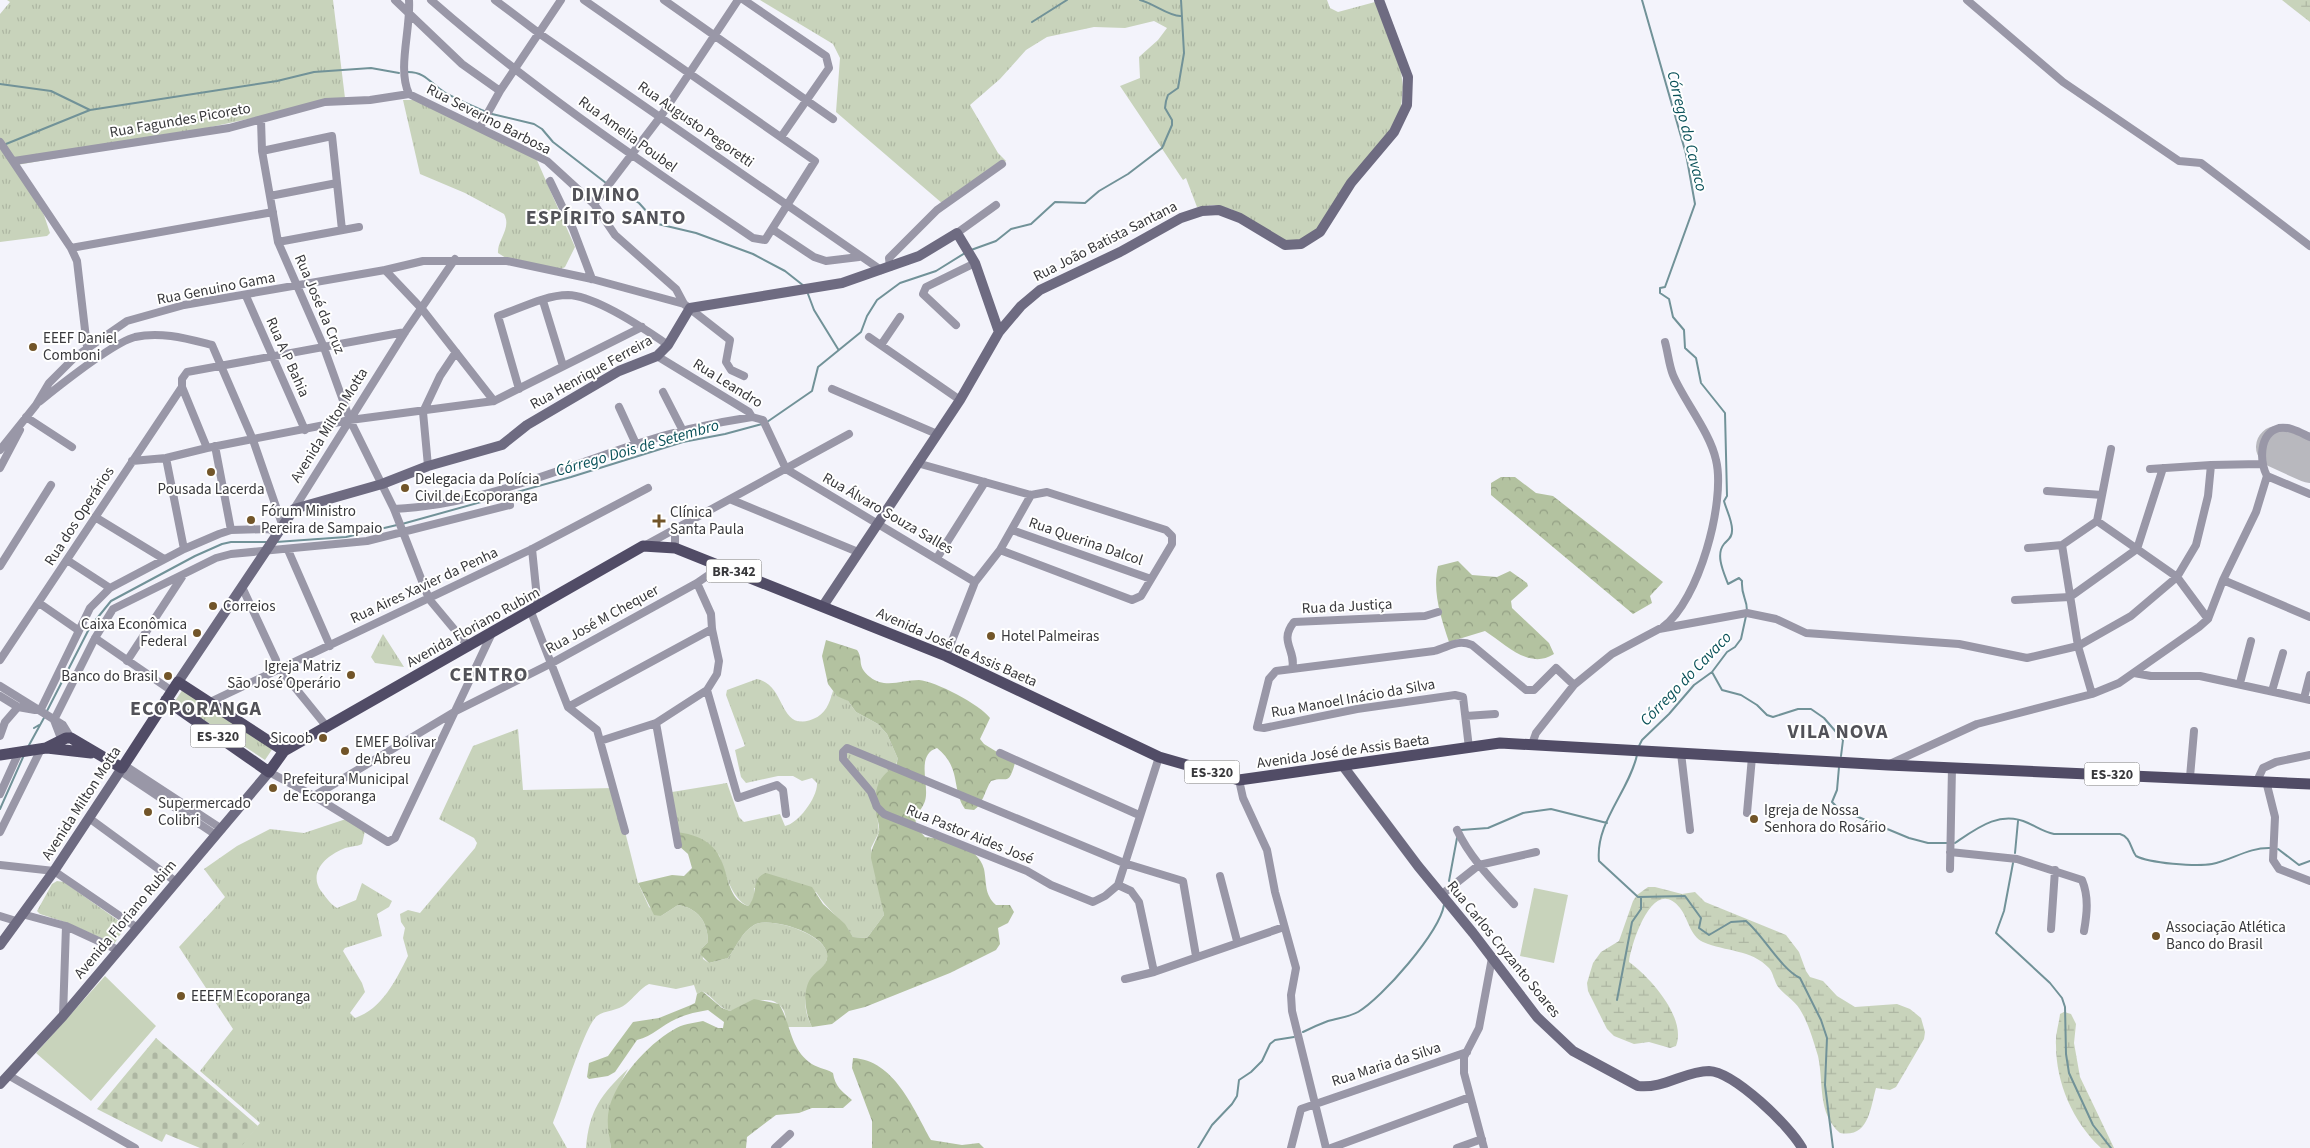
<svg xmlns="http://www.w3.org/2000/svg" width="2310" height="1148" viewBox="0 0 2310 1148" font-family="'Source Sans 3',sans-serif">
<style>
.grass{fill:url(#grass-tufts)}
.forest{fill:url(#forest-crowns)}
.wetland{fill:url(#wetland-marsh)}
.cemetery{fill:url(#cemetery-stones)}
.garden{fill:#c8d3bb}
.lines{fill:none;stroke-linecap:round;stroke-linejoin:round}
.stream{stroke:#719298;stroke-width:2}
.runway{stroke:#b8b8be;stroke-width:42}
.street{stroke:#9997a7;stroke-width:8}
.secondary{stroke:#6e6b81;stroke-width:10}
.primary{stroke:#514c66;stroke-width:11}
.poi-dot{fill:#725529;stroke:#fff;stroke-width:2}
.labels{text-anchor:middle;stroke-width:4;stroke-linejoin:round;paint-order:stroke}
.shield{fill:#fff;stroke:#747476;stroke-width:1}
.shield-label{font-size:14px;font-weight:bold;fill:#38383b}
.street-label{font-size:15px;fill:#38383b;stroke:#fff}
.poi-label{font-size:15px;fill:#38383b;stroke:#fff;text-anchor:start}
.water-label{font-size:16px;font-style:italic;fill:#085058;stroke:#fff}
.district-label{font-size:20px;font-weight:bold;letter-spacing:1px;fill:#525258;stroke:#fff}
</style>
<defs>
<pattern id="grass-tufts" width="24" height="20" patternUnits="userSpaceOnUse" patternTransform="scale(1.25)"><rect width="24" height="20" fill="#c8d3bb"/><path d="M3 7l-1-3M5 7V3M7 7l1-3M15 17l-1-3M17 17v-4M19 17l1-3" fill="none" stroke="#adb6a2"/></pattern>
<pattern id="forest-crowns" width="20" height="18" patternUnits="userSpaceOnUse" patternTransform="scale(1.25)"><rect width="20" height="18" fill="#b3c2a0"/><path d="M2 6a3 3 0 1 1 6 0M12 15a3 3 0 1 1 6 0" fill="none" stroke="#939f84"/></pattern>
<pattern id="wetland-marsh" width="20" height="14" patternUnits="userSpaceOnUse" patternTransform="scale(1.25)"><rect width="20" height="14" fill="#c8d3bb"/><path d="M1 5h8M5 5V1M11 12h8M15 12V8" fill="none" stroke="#adb6a2"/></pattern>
<pattern id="cemetery-stones" width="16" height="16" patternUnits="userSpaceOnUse" patternTransform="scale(1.25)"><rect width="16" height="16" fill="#c8d3bb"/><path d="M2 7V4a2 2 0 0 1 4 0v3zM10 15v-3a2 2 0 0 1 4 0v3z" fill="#adb6a2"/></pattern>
</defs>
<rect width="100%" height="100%" fill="#f3f3fb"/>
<path class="grass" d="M7,0h326l12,98 -241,52 -87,15 27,50 6,18 -3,3 -47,6v-228l10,-12z
M760,0h567l3,8 8,4 37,-10 26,69 2,16 -2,21 -13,25 -77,106 -25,2 -55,-32 -17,-4 -17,2 -11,-29 -3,2 -63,-94 20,-8 -1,-21 19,-17 9,-12 -13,-7 -29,7 -31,-1 -47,10 -21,13 -26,29 -30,26 28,48 8,8 -63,43 -107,-92 4,-54 -7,-14z
M403,100h14l119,58 39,89 -10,20 -4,2 -55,-11 -8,-5c-1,-13 14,-25 6,-39l-39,-21 -45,-19z
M383,634l21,33 -29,-4 -4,-6z
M757,679c30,6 21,54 56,40 13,-5 16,-15 20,-28l15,10 8,11 22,12 9,10 11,25 -21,55 2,18 -8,16 13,67 -17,23 -14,-1c-10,-17 -27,-28 -37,-45l-62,-4c1,7 0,13 -6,18 -17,-7 -23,-35 -29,-51l-42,-23 -5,-40 55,-9 12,34 5,5 36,-8 5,12c13,-2 33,-29 32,-43l-5,-5 -10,3 -9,-5h-15l-32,7 -5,-6 -6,-27 10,-4 -19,-51 1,-5z
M183,689l90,59 -8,12 -90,-59z
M518,729l5,61 91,-2 24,95 11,24 12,9 17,-11c20,3 30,17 30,37l-6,6 1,11 6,4 19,-5c9,-12 13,-25 26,-33 15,-9 69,8 73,28 4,22 -37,32 -15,74h-24c-2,-5 -2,-11 -4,-16 -12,-22 -38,-5 -54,0 -12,-3 -17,-15 -28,-20l-5,3 -3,-9 -18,4 -27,-5c-10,5 -15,14 -23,20 -8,7 -21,6 -29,12 -12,9 -36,88 -44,107l14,25h-328l21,-25 -60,-52 33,-42 -54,-82 46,-50 -21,-28 33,-23 33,-17 34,4 42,-14 19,12 -3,13c-6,3 -13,2 -19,5 -17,7 -35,23 -22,42 5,6 9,13 16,17l19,-8 6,-17 30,18 -3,6 -12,7 5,22 -37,12 -2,3 19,32 3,9 -15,21 5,5c27,-9 41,-38 53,-62l-5,-18 2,-10 -4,-6 -1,-8 8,-4 12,3 55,-65 2,-5 -3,-5 -35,-19 34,-73z
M57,881l7,1 62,44 -12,18 -46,-21 -28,-9 -3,-3 15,-27z
M628,1069c-15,26 -22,49 -17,79h-25c3,-37 15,-54 42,-79z"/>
<path class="forest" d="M1501,477h14l21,16 17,3 110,86 -13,14 2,7 -19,11 -142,-119v-12z
M1458,561l14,14 25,2 13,-6 17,12 1,3 -17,15 1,7 37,35 5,11c-25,16 -47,-9 -69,-23l-36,11c-8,-24 -17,-51 -11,-76z
M826,640l31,10c7,10 -1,16 13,27 15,12 32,3 49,3 16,1 62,25 71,38l-10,21 4,5 31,19c-7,25 -8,12 -24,18 -6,9 -8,23 -17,29l-9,-1c-14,-20 -3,-41 -28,-61 -22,7 -7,37 -12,53 -2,6 -7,12 -10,17l2,10 8,9c21,2 53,9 59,32 3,15 0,25 12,36h14l4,7 -6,11 -10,5 2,16 -4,6 -46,23 -85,34 -16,4 -17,13 -20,3c-7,-13 -10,-37 -1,-49 6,-8 18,-12 16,-24 -2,-21 -58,-38 -73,-29 -13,8 -17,21 -26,33l-19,5 -9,-9 2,-6 6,-6c0,-20 -10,-34 -30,-37l-17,11 -7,-1 -16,-32 34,-8 12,1 8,-8 -4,-14 -9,-8 -2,-14c65,8 37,62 71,74 11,-10 2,-28 18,-33l46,14 11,17 22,20 8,13 14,1 17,-23 -13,-57c0,-11 5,-16 8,-26 1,-7 -2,-13 -3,-19 -2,-21 0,-36 20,-47l2,-7 -11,-25 -9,-10 -22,-12 -8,-11 -11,-5 -9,-12 -6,-28z
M702,991l20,17 8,3 24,-12 25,5c12,19 10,42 30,58 7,6 16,6 24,11 2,14 9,18 19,27l-9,8h-31l-13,5 -23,2 -29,22 -1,11h-135c-2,-13 -5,-26 -2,-39 7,-29 38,-64 64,-79 9,-6 20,-7 30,-9l15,7h5l1,-6 -16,-12c-11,2 -22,4 -32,9 -14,6 -23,17 -39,21l-22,32 -7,4 -19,3 -2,-2 2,-14 19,-7 25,-34 26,-4 32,-13 4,-2 2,-9z
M853,1058c41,2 60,50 78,82l31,5 17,-2 5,5h-112v-27l-20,-53z"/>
<path class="wetland" d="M2282,0h28v22z
M1648,887h7l27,7 13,-2 10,10 81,33 13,17 7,19 4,6 13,4 14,15 18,11 42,-3 13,5 11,9 4,14 -1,7 -28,48 -6,3 -14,-2c-6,21 -7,50 -36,45 -23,-20 -16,-50 -22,-77 -4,-13 -9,-31 -16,-43 -5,-11 -15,-16 -23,-25 -5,-6 -5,-14 -10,-20 -18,-19 -43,-16 -66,-26 -13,-6 -15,-24 -23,-34 -27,-34 -49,36 -51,54 21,15 58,56 47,84l-6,2 -21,-6 -15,2 -20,-8 -7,-7 -19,-38 -1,-8 6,-20 8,-11 18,-11 14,-40 4,-6z
M2064,1012l7,2 5,10 -2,19 6,34 34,71h-13c-28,-26 -45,-65 -45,-103 -1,-10 3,-21 4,-31z"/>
<path class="cemetery" d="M156,1038l102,88 -18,22h-40l-34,-14 -4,8 -65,-33z"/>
<path class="garden" d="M1534,888l34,7 -14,68 -34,-7z
M105,976l51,50 -65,75 -55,-48z"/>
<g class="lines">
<path class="stream" d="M1140,0c13,3 30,17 41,16
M1642,0l44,154 9,50 -30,83 -5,1v5l9,6 4,18 11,13 1,18 11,10 5,25 24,30 2,83 -3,5c2,8 9,21 8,30 0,7 -4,8 -8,13 -9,11 0,29 4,40l11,-6 3,3c-1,16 5,16 5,30
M1032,22l35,-22
M408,72c18,0 23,12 36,20 10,6 29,14 40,19
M0,84l51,7 39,19
M492,114l42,10 8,5 11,13 53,41
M6,144l84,-34 187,-29 37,-9 57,-4 28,5
M612,188l27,15 19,21 38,9 57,21 32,17 19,15
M971,250l25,-9 15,-12 20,-5 24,-22 30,1 14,-12 29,-17 34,-26 10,-23v-5l-7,-12 1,-7 2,-6 10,-7 6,-35 -3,-53
M808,294l6,16 24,39
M767,422l45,-31 6,-24 43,-35 6,-16 10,-16 23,-17 36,-12 29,-18
M402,524l169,-47 112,-35 42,-8 37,-10
M276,542l70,-5 51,-12
M1712,672l10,18 19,5 16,10 10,10 6,2 25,-8h13l13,9 19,22 -2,16
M47,711l43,-84 21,-26 84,-45 27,-12 9,-2h35
M34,728l5,-3
M1639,746l3,-6 27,-26 25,-29 18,-13 15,-20 8,-5 6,-8 5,-23
M28,747l17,-31
M1637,755c-8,36 -42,68 -38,106l39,36 47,-1 16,22 -2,10 10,7 22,-13 15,-1c17,14 35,48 54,57l21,42 6,18 -2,47 8,63
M1839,767l-2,23 -5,12 7,7 70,29 19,5h19
M0,809l24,-54
M1461,830l27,-2 35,-15 28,-4 56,14
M1955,843c22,-15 45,-33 73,-20 9,4 16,9 26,11h66c11,3 10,14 16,22 13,7 60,11 76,8 20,-4 37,-17 59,-16
M2278,849l21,16 11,-4
M2015,853l3,-32
M2013,863l-9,48 -8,22 54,50 12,15 3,9 1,47 3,19 24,52 18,23
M1449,881l8,-43
M1617,1000l15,-78 9,-13v-12
M1303,1032c8,-4 17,-8 25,-11 10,-3 21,-4 30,-9 24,-14 81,-79 86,-107
M1198,1148l14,-23 20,-21 5,-8 2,-16 12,-8 11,-11 8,-17 5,-4 19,-3"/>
<path class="runway" d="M2277,447l33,15"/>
<path class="street" d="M395,0l67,64 38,27
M409,0c2,29 -12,69 0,94l138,67 47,43 21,31 61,54 8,15
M431,0c100,88 212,163 322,238l12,2 50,-79 -231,-161
M495,0l45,34 341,236
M664,0l169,119
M744,0l82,56 3,12 -48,69
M1967,0l96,82 116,79 22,2 109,83
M261,120l1,31 16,91 45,103 27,75 44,89 35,90 40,48
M480,127l20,-36 61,-91
M0,142l71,106 6,13 10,86
M262,151l70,-15 10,94
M14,161l215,-33 96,-26 45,-2 39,-6
M550,181l23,48 19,50
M270,196l67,-13
M594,204l67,-88 77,-116
M772,229l42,28 12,4 33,-4
M957,233l39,-28
M278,242l81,-15
M71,248l202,-36
M890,267l-1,-9 48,-48 65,-46
M385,270l38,-9h84l85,18 92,25 46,36 -4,22 5,8 13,6
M246,296l59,134
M543,301l20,65
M956,325l-33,-31 3,-7 49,-24
M869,337l91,63
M881,345l19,-28
M657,356l92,56 3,5 11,3 23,49 189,113
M519,389l-21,-73c21,-7 47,-21 70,-21 28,1 77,34 100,50
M832,389l105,45
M663,392l20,39
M39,402c20,-16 73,-59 96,-65 26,-6 53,2 77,8l41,95 29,84
M619,407l17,37
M26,417l46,30
M2310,437c-9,-4 -20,-11 -31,-9 -21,6 -19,34 -12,48l43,18
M215,446l16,84
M207,448l-25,-61v-8l5,-7 218,-40
M0,450l36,-45 13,-22 26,-26 52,-36 57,-16 201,-35 37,39 72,92
M166,458l18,91
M132,461l34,-3 41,-10 143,-28 144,-19 148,-74
M917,463l114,32 16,-3 119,38 6,6v8l-31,52 -9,4 -132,-50
M428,466l-5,-54 17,-36 16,-24
M0,468l20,-38
M2150,469l61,-4
M2047,491l55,4
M732,500l126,52
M294,509l111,-177 50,-73
M394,509c83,-4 161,-38 239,-64 39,-13 79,-22 119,-28
M95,517l69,42
M2097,521l80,56 31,42
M1012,530l139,49
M2062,545l16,101 14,48
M644,546l205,-112
M675,548v-19
M2028,548l34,-3 35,-24 14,-72
M532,549l6,59
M288,550l42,96
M937,558l48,-76
M67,560l43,28
M0,566l51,-81
M2223,580l87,37
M242,587l34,73
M2015,600l55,-3 67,-48 26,-81
M39,603l39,27
M531,612l37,95 29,23 28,101
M1438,612l-13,4 -131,6c-16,20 3,28 -2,47l-16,2 -7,8 -12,48 7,1 93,-19 98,-14 8,2 6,51
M1663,627c36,-26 63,-126 53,-167 -6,-28 -32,-59 -43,-85 -4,-10 -5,-22 -8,-33
M95,638l77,53
M946,656l29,-74 25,-32 31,-55
M0,660l182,-273
M127,661l55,-84
M280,669l47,58
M1292,669l142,-18c15,-4 23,-12 38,-6l54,45h8l22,-22 18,17
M2134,673l17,3h49l110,24
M2240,683l11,-42
M0,686l63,39 8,13
M707,690l31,108 39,-13 6,5 3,24
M2272,691l11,-38
M0,696l18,11 17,3
M2304,698l6,-23
M210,702l322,-153 116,-61
M568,707l144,-78
M40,711l50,-103 20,-20 74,-39 35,-15 12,-4 38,-1 7,4
M1466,716l29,-2
M54,720l41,-82 18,-29 103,-51 15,-4 136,-13 143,-36
M54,720l8,21
M656,723l22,122
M0,736l5,-14 13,-15
M600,741l56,-18 51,-33 10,-16 2,-13 -7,-32 -1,-15 -14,-31
M1532,744l4,-11 38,-48 38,-31 47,-25 88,-16 29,6 30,14 153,11 68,14 51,-12 53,-30 46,-39 19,-32 12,-49 3,-31 50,-1
M1000,753l139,62
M1681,753l9,77
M1890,764l87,-40 115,-30 27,-11 80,-56 9,-8 15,-39 33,-68 11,-36
M124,765l98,64
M120,771l96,64
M269,772l45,24 74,46 7,-4 97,-205
M2190,777l4,-46
M1239,780l4,18 24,52 8,42 21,76 -5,27 1,16 34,137
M2257,781l6,-13 13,-6 34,-7
M2266,781l9,36 -2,43 6,9 31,12
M0,794l19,-42
M314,796l142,-85 94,-47 147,-81 13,-9 5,-11
M1747,813l5,-56
M89,818l86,63
M1457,830c13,28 36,51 57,74
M0,832l41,-83
M1950,852l67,7 65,21c7,17 5,34 2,51
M0,865l54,6 82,56
M1950,869l2,-102
M1220,876l17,65
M1118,885l-13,11 -12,6 -42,-17 -24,-14 -143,-57 -7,-7 -6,-15 -28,-33v-7l4,-4 277,115 59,18 13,75
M1118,885l41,-128
M1118,885l13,6 8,11 15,70
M1441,895l38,-30 57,-13
M22,914l44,12 52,24
M0,916l16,5
M2051,929l4,-59
M1125,979l29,-7 130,-45
M63,1016l3,-90
M8,1075l127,73
M775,1148l15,-14
M1291,1148l10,-39 166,-57
M1331,1148l139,-51
M1457,1148l25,-9
M1484,1148l-20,-75v-16l15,-29 13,-70"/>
<path class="secondary" d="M823,606l137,-206 39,-68 22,-26 19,-16 80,-38 61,-34 21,-7 17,-1 21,8 45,27 16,-1 19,-12 31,-49 43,-51 13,-27 1,-28 -29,-77
M178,682l116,-173 88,-25 46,-18 74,-21 25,-20 92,-54 38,-15 11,-11 22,-37 152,-25 77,-27 38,-23 18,30 24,69
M1343,766l75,100 55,67 64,84 36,34 65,35c26,3 47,-15 71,-15 25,1 81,55 93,77
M0,945l54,-74 68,-103
M0,1084l63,-68 206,-244"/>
<path class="primary" d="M166,700l103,72 15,-21 359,-205 32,2 271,108 213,101 80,23 261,-37 388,22 422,19
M71,738l51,30 56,-86 106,69
M47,748l44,5
M0,755l46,-7 20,-10h5"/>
</g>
<g class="poi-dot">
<circle cx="33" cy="347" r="5"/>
<circle cx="211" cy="472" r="5"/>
<circle cx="405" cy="488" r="5"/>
<circle cx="251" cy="520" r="5"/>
<path d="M656.5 513.5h5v5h5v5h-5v5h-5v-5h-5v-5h5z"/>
<circle cx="213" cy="606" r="5"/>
<circle cx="197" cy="633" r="5"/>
<circle cx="991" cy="636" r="5"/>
<circle cx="351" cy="675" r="5"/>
<circle cx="168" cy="676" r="5"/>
<circle cx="323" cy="738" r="5"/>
<circle cx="345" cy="751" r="5"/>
<circle cx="273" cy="788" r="5"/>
<circle cx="148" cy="812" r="5"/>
<circle cx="1754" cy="819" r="5"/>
<circle cx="2156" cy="936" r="5"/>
<circle cx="181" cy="996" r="5"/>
</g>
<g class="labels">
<g class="shield">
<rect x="706.5" y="559.5" width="55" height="23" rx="4"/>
<rect x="190.5" y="724.5" width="55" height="23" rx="4"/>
<rect x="1184.5" y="760.5" width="55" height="23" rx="4"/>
<rect x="2084.5" y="762.5" width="55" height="23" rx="4"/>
</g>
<g class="shield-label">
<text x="734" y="576">BR-342</text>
<text x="218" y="741">ES-320</text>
<text x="1212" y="777">ES-320</text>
<text x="2112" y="779">ES-320</text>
</g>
<g class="street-label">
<text transform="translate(489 119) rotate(27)" y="5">Rua Severino Barbosa</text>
<text transform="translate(180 120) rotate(-10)" y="5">Rua Fagundes Picoreto</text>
<text transform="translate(696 124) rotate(35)" y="5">Rua Augusto Pegoretti</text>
<text transform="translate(628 134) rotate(36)" y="5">Rua Amelia Poubel</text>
<text transform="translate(1105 241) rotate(-27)" y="5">Rua João Batista Santana</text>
<text transform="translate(216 288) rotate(-11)" y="5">Rua Genuino Gama</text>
<text transform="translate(320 304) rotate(67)" y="5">Rua José da Cruz</text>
<text transform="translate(288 357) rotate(66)" y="5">Rua A P Bahia</text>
<text transform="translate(591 372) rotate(-29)" y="5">Rua Henrique Ferreira</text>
<text transform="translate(728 383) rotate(32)" y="5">Rua Leandro</text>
<text transform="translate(329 425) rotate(-58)" y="5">Avenida Milton Motta</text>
<text transform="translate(888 513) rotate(30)" y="5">Rua Álvaro Souza Salles</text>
<text transform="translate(79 516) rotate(-57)" y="5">Rua dos Operários</text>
<text transform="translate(1086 541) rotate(19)" y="5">Rua Querina Dalcol</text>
<text transform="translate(424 585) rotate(-25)" y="5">Rua Aires Xavier da Penha</text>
<text transform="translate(1347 606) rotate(-3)" y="5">Rua da Justiça</text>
<text transform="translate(602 619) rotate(-29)" y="5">Rua José M Chequer</text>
<text transform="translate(473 627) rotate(-29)" y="5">Avenida Floriano Rubim</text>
<text transform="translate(957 647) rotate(24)" y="5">Avenida José de Assis Baeta</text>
<text transform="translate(1353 698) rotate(-10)" y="5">Rua Manoel Inácio da Silva</text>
<text transform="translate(1343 751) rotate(-8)" y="5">Avenida José de Assis Baeta</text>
<text transform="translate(81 803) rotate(-57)" y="5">Avenida Milton Motta</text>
<text transform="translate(970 834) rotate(22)" y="5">Rua Pastor Aides José</text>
<text transform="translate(125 919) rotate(-50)" y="5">Avenida Floriano Rubim</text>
<text transform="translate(1504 949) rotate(51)" y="5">Rua Carlos Cryzanto Soares</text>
<text transform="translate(1386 1064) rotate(-18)" y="5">Rua Maria da Silva</text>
</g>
<g class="poi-label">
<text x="43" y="343">EEEF Daniel<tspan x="43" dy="17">Comboni</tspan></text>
<text x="415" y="484">Delegacia da Polícia<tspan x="415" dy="17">Civil de Ecoporanga</tspan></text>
<text x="211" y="494" text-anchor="middle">Pousada Lacerda</text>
<text x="261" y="516">Fórum Ministro<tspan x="261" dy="17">Pereira de Sampaio</tspan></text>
<text x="670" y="517">Clínica<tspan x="670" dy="17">Santa Paula</tspan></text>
<text x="223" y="611">Correios</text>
<text x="187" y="629" text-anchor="end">Caixa Econômica<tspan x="187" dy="17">Federal</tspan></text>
<text x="1001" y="641">Hotel Palmeiras</text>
<text x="341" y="671" text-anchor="end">Igreja Matriz<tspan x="341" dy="17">São José Operário</tspan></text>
<text x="158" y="681" text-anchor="end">Banco do Brasil</text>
<text x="313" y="743" text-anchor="end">Sicoob</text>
<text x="355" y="747">EMEF Bolivar<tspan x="355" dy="17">de Abreu</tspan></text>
<text x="283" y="784">Prefeitura Municipal<tspan x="283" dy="17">de Ecoporanga</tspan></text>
<text x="158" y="808">Supermercado<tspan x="158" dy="17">Colibri</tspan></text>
<text x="1764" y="815">Igreja de Nossa<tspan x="1764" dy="17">Senhora do Rosário</tspan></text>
<text x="2166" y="932">Associação Atlética<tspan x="2166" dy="17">Banco do Brasil</tspan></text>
<text x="191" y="1001">EEEFM Ecoporanga</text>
</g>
<g class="water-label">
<text transform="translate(1688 131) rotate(76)" y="6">Córrego do Cavaco</text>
<text transform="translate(637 447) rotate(-16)" y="6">Córrego Dois de Setembro</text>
<text transform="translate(1685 678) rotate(-46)" y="6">Córrego do Cavaco</text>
</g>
<g class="district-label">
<text x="606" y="201">DIVINO<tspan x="606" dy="23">ESPÍRITO SANTO</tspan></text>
<text x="489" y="681">CENTRO</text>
<text x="196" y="715">ECOPORANGA</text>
<text x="1838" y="738">VILA NOVA</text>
</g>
</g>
</svg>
